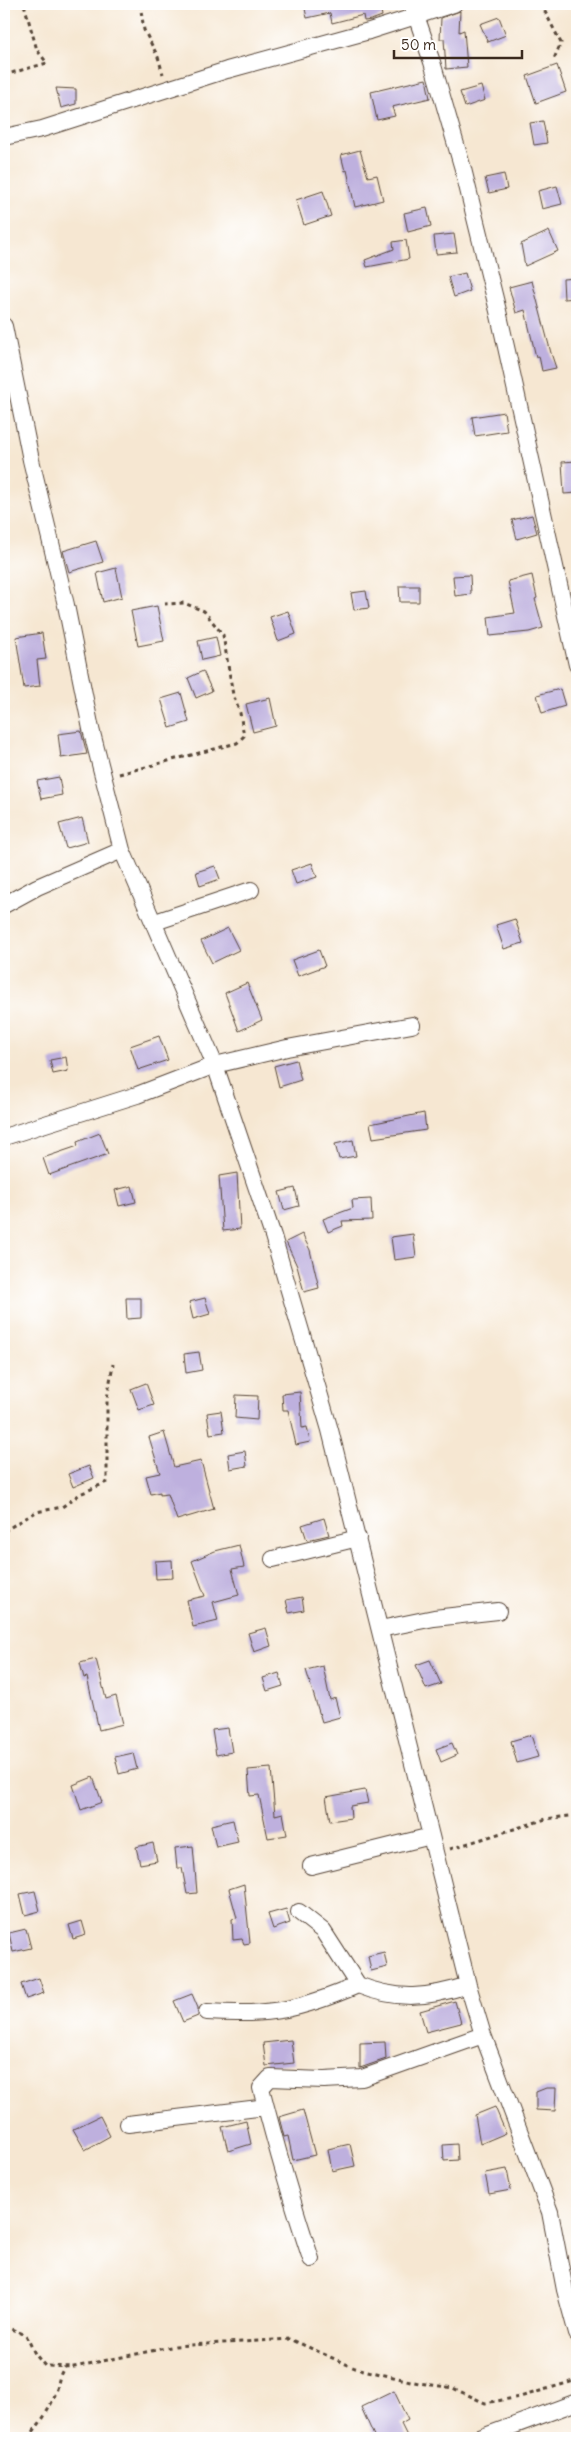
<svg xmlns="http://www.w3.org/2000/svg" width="581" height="2442" viewBox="0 0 581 2442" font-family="Delius,sans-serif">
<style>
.building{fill:#beb0de}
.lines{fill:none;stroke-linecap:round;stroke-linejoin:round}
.street-casing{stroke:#574639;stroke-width:18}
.path{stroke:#574639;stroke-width:3;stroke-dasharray:4 4;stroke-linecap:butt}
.street{stroke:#fff;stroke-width:16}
</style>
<rect width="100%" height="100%" fill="#fff"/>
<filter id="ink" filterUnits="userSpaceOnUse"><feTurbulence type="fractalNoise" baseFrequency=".02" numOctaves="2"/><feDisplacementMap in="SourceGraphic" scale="10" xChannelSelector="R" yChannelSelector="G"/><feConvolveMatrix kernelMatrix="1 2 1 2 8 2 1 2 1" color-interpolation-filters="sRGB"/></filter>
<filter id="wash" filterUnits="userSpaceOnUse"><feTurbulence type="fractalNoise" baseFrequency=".0096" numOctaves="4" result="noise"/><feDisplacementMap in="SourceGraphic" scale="20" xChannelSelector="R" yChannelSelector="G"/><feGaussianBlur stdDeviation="1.12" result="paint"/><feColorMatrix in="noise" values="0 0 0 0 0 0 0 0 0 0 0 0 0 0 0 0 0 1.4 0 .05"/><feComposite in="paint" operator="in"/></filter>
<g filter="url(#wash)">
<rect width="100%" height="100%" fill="#f6e7d2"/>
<g id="blocks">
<path class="building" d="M304,4h85v5l-8,2 1,5 -11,4 -7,1 -1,-6 -31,8 -2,-10 -23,5z
M460,11l-1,21 5,-2 3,37 -21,2 -2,-30h-4l1,-21z
M499,17l7,18 -18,7 -8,-18z
M557,65l9,27 -30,11 -9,-27z
M426,79l4,19 -38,9 3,9 -18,4 -6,-28z
M481,86l4,14 -20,7 -5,-15z
M56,88l20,1v15l-15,4z
M543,121l4,22 -13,2 -4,-22z
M360,150l8,27 9,-2 6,25 -28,7 -8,-37 -2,1 -4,-16z
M504,174l3,15 -18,4 -4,-15z
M557,186l5,18 -20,5 -4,-18z
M323,191l8,25 -27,9 -8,-25z
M427,208l4,18 -23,6 -4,-19z
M549,231l9,20 -33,15 -4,-22z
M454,234l3,18 -21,2 -2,-18z
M406,240l3,19 -42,8 -2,-7 29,-11 -1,-7z
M465,273l5,18 -16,6 -6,-20z
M577,278v20l-13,1 -1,-20z
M532,281l19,72 5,15 -14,3 -3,-15 -3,1 -11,-47 -9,3 -7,-26z
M504,412l3,19 -32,5 -3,-19z
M577,461v32l-13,1 -2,-32z
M532,515l5,18 -20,6 -5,-19z
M96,541l7,21 -34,10 -6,-21z
M116,568l6,29 -19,5 -6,-29z
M470,575l1,19 -16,2 -2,-20z
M532,575l5,23 -2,1 8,29 -14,4 -39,4 -2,-19 27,-4 -7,-32z
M399,586h20v16h-19z
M366,591l3,17 -15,2 -3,-17z
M157,606l7,35 -26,5 -7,-35z
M288,611l8,23 -18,7 -8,-24z
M42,633l4,26 -9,1 3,26 -16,2 -8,-51z
M216,637l4,19 -18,4 -4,-19z
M203,671l9,20 -16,7 -8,-20z
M560,689l5,17 -23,7 -5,-18z
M181,693l8,29 -19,6 -9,-29z
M270,698l6,28 -23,6 -7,-28z
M81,731l6,23 -26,4 -3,-24z
M59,777l3,18 -21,4 -4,-18z
M82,818l6,24 -22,6 -7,-24z
M312,863l5,14 -21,7 -5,-14z
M215,866l5,13 -20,7 -4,-14z
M515,919l8,24 -19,6 -8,-24z
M228,928l11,22 -27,13 -11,-22z
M319,950l6,16 -27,10 -6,-16z
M247,983l15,37 -23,11 -14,-38z
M159,1036l9,24 -30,10 -8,-24z
M66,1057l2,14 -15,3 -3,-14z
M296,1060l5,20 -22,7 -5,-21z
M424,1113l2,17 -53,8 -3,-14z
M100,1133l8,21 -59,21 -6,-17 35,-12 -1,-4z
M353,1140l3,16 -17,3 -4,-15z
M237,1173l3,56 -17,2 -4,-55z
M132,1186l4,16 -17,4 -4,-16z
M295,1188l4,18 -15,4 -5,-18z
M371,1199l1,21 -30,1 1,5 -15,6 -5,-13 30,-11 -1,-8z
M302,1234l8,16 9,38 -15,4 -7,-26 -11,-24z
M413,1234l3,23 -22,3 -3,-23z
M126,1298h15v20l-14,1z
M205,1298l5,16 -17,5 -4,-17z
M199,1352l3,18 -16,3 -2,-19z
M146,1383l8,22 -15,5 -8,-21z
M300,1392l2,36 5,-1 3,15 -14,3 -8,-35h-5l-1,-16z
M236,1395l22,1 -1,24 -22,-2z
M221,1411l3,21 -14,2 -3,-21z
M164,1432l10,35 27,-6 13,48 -37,11 -9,-26 -8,1v-3l-9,2 -5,-18 14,-3 -11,-36z
M245,1451l2,15 -17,3 -2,-15z
M89,1466l5,12 -21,9 -5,-13z
M324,1518l5,17 -22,5 -5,-15z
M239,1545l5,22 -12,2 7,26 -26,7 5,19 -25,6 -6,-27 18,-4 -13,-35 23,-10z
M172,1560l1,18 -17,1 -1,-18z
M302,1597l2,13 -15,3 -3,-13z
M266,1628l5,18 -17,6 -6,-19z
M96,1659l10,40 10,-3 7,28 -24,6 -12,-53 -3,1 -4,-15z
M430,1660l11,24 -15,5 -10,-24z
M323,1666l7,34 5,-2 5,19 -18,5 -16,-52z
M279,1673l4,13 -16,5 -4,-13z
M228,1728l4,24 -16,3 -4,-25z
M531,1735l7,22 -21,6 -6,-22z
M452,1743l5,12 -16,7 -5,-13z
M133,1753l4,16 -18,5 -4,-17z
M271,1768l4,47 8,-2 4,22 -19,3 -9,-43 -9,1 -2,-26z
M93,1777l9,25 -21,8 -8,-25z
M365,1790l3,13 -18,3 1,12 -21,3 -4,-24z
M233,1820l5,22 -22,5 -5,-22z
M153,1843l4,18 -17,3 -4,-17z
M193,1846l4,47 -10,1 -5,-26h-5l-2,-20z
M244,1884l6,59 -6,1 -2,-5 -9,1 -1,-21 5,-1 -8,-29z
M35,1891l5,20 -15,4 -5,-21z
M286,1909l4,14 -17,6 -5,-15z
M82,1921l4,14 -13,4 -4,-14z
M26,1929l5,19 -18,4 -4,-19z
M384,1952l3,15 -16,4 -3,-15z
M39,1978l5,15 -18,6 -5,-15z
M192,1994l6,14v8l-15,6 -9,-21z
M455,2001l6,22 -35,9 -6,-21z
M291,2040l3,23 -28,3 -3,-23z
M385,2042l1,17 -26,9v-25z
M546,2088h10l-1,23 -19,-1v-18z
M495,2107l11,26 -26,11 -5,-29z
M303,2110l12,45 -22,5 -5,-24 -4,1 -5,-20z
M100,2116l10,20 -25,14 -12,-21z
M246,2121l5,23 -23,7 -6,-24z
M350,2144l5,22 -23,5 -4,-22z
M457,2144l1,16 -14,1 -1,-16z
M507,2169l4,21 -22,4 -4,-21z
M394,2391l14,29 -7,4 7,14h-33l-14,-31z"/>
</g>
</g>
<g filter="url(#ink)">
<use href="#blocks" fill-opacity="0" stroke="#574639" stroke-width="1"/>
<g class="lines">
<g class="street-casing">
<path id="street" d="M412,4l20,58 31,107 35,142 79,354
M4,137l38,-8 185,-59 142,-39 85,-27
M4,326l27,134 35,145 25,124 31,121 93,215 58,171 57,194 138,555 15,50 67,177 15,78 12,44
M4,905l33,-18 85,-37
M155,922l96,-32
M4,1137l133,-42 78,-30 72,-17 125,-23
M273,1559l85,-21
M380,1629l54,-11 64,-7
M311,1866l120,-30
M358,1985c40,16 70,13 110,0
M207,2012c63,4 93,-2 151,-27l-35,-54 -24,-19
M128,2124l138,-17
M311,2259c-19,-57 -35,-113 -50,-171l9,-10 54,2 38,-2 121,-43
M480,2438l97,-36"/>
</g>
<path class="path" d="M140,4l4,26 14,27 5,17
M541,4l20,39 -8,18
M4,75l43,-12 -10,-13 -13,-46
M119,774l118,-31 7,-7 -4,-23 -7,-18 -10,-60 -19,-24 -20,-8 -19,1
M4,1531l32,-19 26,-5 18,-13 27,-12v-83l6,-35
M450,1849l96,-30 31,-4
M4,2326l22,9 9,19 10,12 29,1 101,-21 115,-7 65,29 64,15 34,5 32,15 35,-6 57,-17
M28,2438c12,-14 23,-30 29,-49 2,-9 2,-14 8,-22"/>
<use href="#street" class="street"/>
</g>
</g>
<rect width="581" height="2442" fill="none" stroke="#fff" stroke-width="20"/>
<path d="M394 50v8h128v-8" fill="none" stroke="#3b2a1e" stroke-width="2.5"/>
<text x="401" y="50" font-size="15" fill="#3b2a1e" stroke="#ffffff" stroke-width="4" paint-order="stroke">50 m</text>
</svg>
